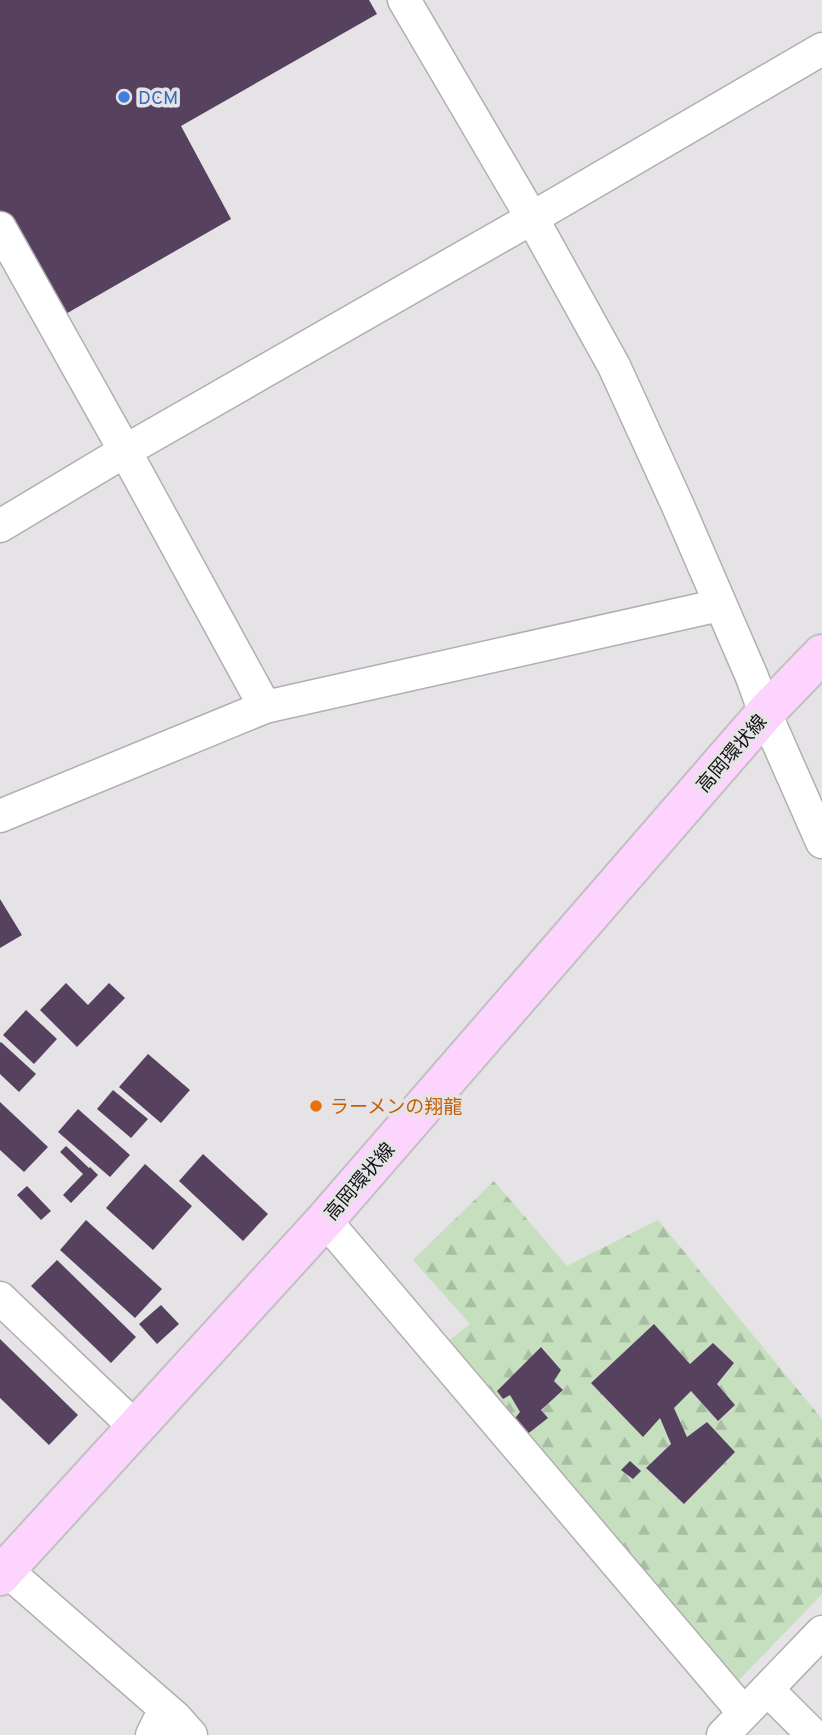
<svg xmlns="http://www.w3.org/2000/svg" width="822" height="1735" viewBox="0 0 822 1735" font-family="Overpass,'Noto Sans JP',sans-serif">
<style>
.forest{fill:url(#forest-firs);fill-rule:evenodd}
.building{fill:#56415f}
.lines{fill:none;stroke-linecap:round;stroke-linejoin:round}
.street-casing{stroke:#b1afb2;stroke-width:35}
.primary-casing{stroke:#c1c1c2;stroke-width:42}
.street{stroke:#fff;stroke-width:32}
.primary{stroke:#fcd4fe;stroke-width:38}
.shop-dot{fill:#3f7fe0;stroke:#e5e3e6;stroke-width:2.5}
.food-dot{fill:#e8710a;stroke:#e5e3e6;stroke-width:2.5}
.labels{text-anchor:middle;stroke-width:7;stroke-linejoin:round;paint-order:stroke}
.shop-label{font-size:19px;fill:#366cbe;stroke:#e5e3e6;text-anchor:start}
.street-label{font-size:19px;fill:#121213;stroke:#e5e3e6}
.food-label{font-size:19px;fill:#c56008;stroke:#e5e3e6;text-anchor:start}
</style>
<defs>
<pattern id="forest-firs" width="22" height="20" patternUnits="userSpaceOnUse" patternTransform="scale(1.75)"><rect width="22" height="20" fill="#c5dfbf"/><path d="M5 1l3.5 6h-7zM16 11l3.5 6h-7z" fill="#a8bea3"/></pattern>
</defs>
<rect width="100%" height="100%" fill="#e5e3e6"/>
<path class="forest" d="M494,1181l73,85 91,-46 164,199v175l-84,87 -19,-6 -277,-329 28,-22 -57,-64zM654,1324l36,40 23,-21 21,20 -17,21 18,21 -17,16 -27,-30 -17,17 13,29 20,-15 28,30 -51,52 -38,-35 25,-25 -11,-26 -69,-35zM542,1347l19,23 -7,11 9,9 -22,20 6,8 -22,18 -5,-24 -10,-17 -7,4 -6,-8z"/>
<path class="building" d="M0,0h369l8,14 -196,112 50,93 -174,100 -57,-104z
M0,899l22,36 -22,13z
M66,983l22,22 21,-22 16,15 -48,49 -37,-37z
M26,1010l31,29 -23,25 -31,-29z
M1,1042l35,32 -17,18 -19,-18v-31z
M148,1054l42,36 -29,33 -42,-36z
M113,1090l35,29 -17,19 -34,-29z
M0,1102l48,45 -24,25 -24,-22z
M78,1109l52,46 -20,22 -52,-45z
M66,1146l23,22 1,-1 8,8 -27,28 -8,-8 20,-21 -23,-22z
M203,1154l65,60 -25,27 -64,-60z
M145,1164l47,42 -39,44 -47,-42z
M27,1186l24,25 -10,9 -24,-25z
M86,1220l76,69 -27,29 -75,-68z
M57,1260l79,77 -25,26 -80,-77z
M161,1305l18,19 -22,20 -18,-20z
M654,1324l36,40 23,-21 21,20 -17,21 18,21 -17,16 -27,-30 -17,17 13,29 20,-15 28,30 -51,52 -38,-36 25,-24 -11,-26 -17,19 -52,-54z
M0,1339l78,76 -29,30 -49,-47z
M541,1347l20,23 -7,11 9,9 -22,20 7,8 -23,18 -13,-14 8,-10 -10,-17 -7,4 -6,-8z
M630,1461l11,10 -8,8 -12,-9z"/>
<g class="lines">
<g class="street-casing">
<path id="street" d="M404,0l128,218 82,148 64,140 74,171 13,36 57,129
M0,228l125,223 140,256
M0,526l125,-75 407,-233 290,-169
M0,816l265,-109 455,-102
M325,1220l419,493
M0,1298l136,130
M6,1570l170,148 15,17
M767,1689l46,46
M152,1735l13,-26
M723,1735l99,-103"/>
</g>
<g class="primary-casing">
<path id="primary" d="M0,1576l325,-356 440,-507 57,-59"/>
</g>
<use href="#street" class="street"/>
<use href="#primary" class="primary"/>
</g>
<circle class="shop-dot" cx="124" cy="97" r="7"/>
<circle class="food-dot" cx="316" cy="1106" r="7"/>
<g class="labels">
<g class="shop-label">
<text x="138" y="104">DCM</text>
</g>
<g class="street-label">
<text transform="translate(731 753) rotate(-49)" y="7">高岡環状線</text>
<text transform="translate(359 1181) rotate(-49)" y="7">高岡環状線</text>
</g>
<g class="food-label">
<text x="330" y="1113">ラーメンの翔龍</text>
</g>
</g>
</svg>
